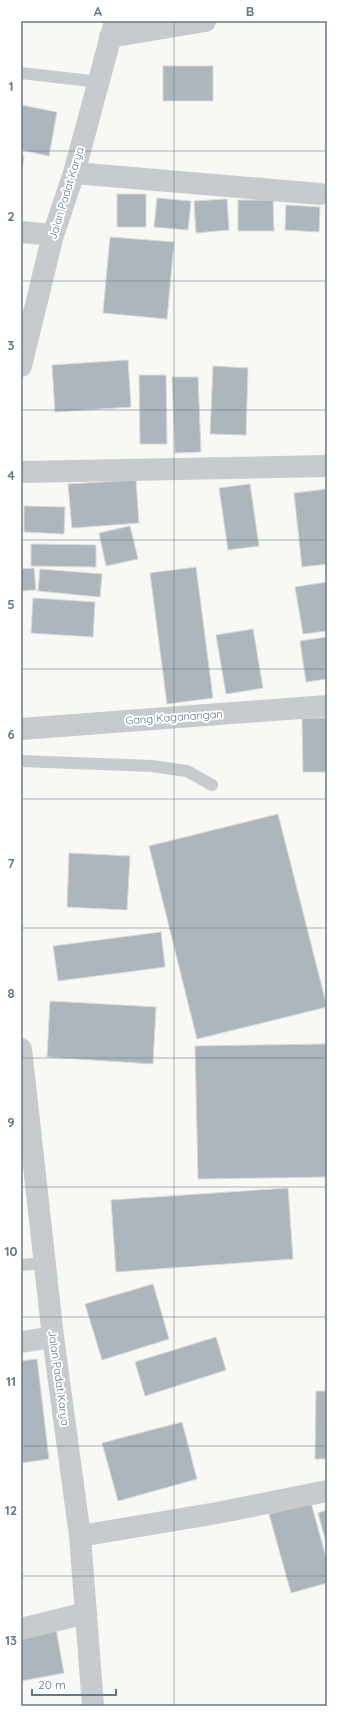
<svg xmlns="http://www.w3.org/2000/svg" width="348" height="1727" viewBox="0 0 348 1727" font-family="Quicksand,sans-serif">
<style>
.building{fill:#adb6bc;stroke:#d9d9d7}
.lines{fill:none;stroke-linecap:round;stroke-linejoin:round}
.service{stroke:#c7cbce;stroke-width:12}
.minor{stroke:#c7cbce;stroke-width:22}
.grid{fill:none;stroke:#647888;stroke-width:1;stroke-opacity:0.55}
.labels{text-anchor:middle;stroke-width:4;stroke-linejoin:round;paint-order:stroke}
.street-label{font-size:11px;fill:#647888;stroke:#fff}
.neatline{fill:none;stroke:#647888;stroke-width:1.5}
.grid-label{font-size:13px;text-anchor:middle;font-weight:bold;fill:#647888}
</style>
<rect width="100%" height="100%" fill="#f8f8f4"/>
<path class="building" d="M163,66h50v35h-50z
M21,105l36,7 -8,44 -28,-6z
M21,155l3,1 -3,21z
M117,194h29v33h-29z
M157,198l34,3 -3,29 -34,-3z
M227,199l2,31 -33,3 -2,-32z
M238,200h35l1,31h-36z
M286,205l34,2 -1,25 -34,-2z
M110,237l64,5 -7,77 -64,-6z
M128,360l3,47 -76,5 -3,-47z
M213,366l35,2 -2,67 -36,-1z
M139,375h27l1,69h-27z
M172,377h26l3,75 -26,1z
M136,480l3,43 -67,5 -4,-44z
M250,484l9,62 -31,4 -9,-62z
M327,489v75l-25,3 -8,-74z
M24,506l41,1 -1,27 -40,-2z
M130,526l8,33 -32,7 -7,-33z
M31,544l65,1v22l-65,-1z
M196,567l17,131 -46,6 -17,-131z
M34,568l2,22 -15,1v-22z
M40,569l62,5 -2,23 -62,-6z
M327,582v49l-24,3 -8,-47z
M33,598l62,4 -2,35 -62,-4z
M253,629l10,59 -37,6 -10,-59z
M327,637v42l-21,3 -6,-41z
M302,718h25v54h-24z
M278,814l49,193 -130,32 -48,-193z
M69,853l61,3 -3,54 -60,-3z
M161,932l4,35 -107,14 -5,-35z
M50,1001l106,6 -3,57 -106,-7z
M327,1044v133l-129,2 -3,-133z
M288,1188l5,71 -177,13 -5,-72z
M153,1284l16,55 -67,21 -17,-56z
M216,1337l10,33 -81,26 -10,-34z
M37,1359l12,100 -28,4v-102z
M316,1391h11v68h-12z
M182,1422l15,57 -79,22 -16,-58z
M311,1503l16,58v22l-36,10 -22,-79z
M327,1510v36l-9,-33z
M56,1629l8,44 -43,8v-46z"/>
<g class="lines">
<path class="service" d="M21,73l78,9
M21,761l131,5 35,5 25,14
M21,1265l24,-2"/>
<path class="minor" d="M110,37l95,-16
M74,173l246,21
M21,232l32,3
M21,366l32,-131 21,-62 41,-152
M21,472l306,-6
M21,729l306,-23
M21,1049l32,288 27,199 13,170
M21,1342l32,-5
M80,1536l137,-23 110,-22
M21,1629l65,-16"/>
</g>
<path class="grid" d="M174,21v1685M21,151h306M21,281h306M21,410h306M21,540h306M21,669h306M21,799h306M21,928h306M21,1058h306M21,1187h306M21,1317h306M21,1446h306M21,1576h306"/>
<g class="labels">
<g class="street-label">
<text transform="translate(66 193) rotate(-73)" y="4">Jalan Padat Karya</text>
<text transform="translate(174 717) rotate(-4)" y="4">Gang Kaganangan</text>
<text transform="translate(59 1378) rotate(82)" y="4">Jalan Padat Karya</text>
</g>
</g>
<rect width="348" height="1727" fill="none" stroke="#ffffff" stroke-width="44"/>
<path d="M32 1689v6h84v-6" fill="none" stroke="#647888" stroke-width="2"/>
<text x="38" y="1689" font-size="12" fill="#647888" stroke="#ffffff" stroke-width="3" paint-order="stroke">20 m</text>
<rect x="22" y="22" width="304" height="1683" class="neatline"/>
<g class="grid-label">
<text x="98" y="16">A</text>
<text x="250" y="16">B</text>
<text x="11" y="91">1</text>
<text x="11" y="221">2</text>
<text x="11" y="350">3</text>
<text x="11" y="480">4</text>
<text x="11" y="609">5</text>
<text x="11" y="739">6</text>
<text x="11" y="868">7</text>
<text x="11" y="998">8</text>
<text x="11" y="1127">9</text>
<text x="11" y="1256">10</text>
<text x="11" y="1386">11</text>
<text x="11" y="1515">12</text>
<text x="11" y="1645">13</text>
</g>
</svg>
